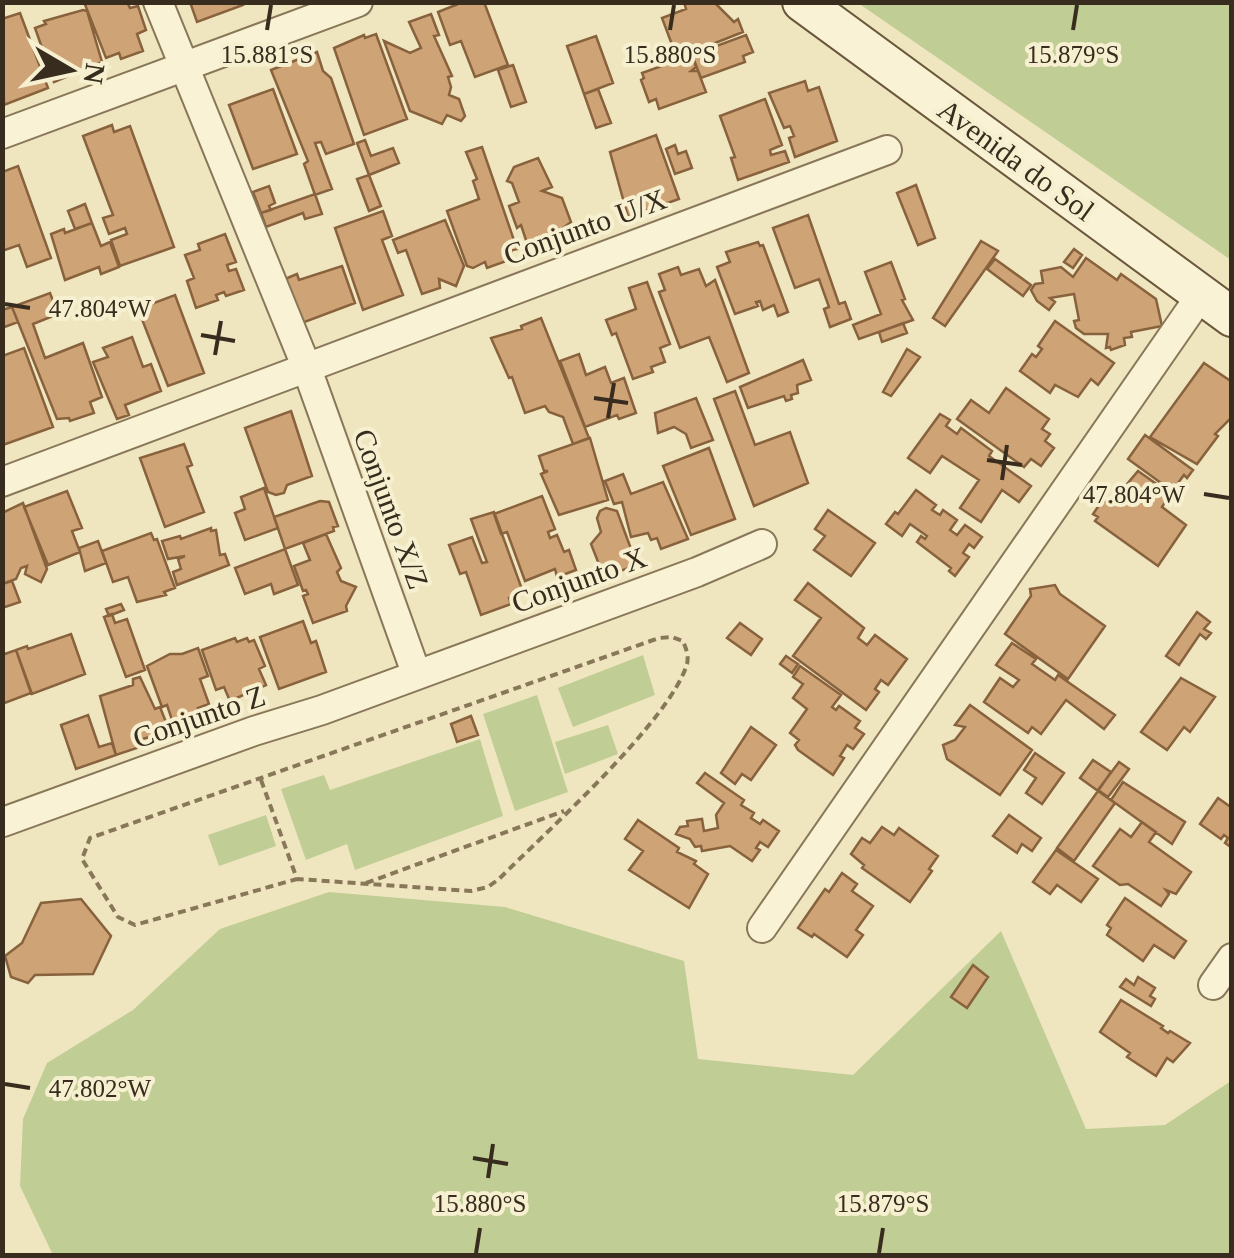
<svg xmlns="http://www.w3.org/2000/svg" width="1234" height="1258" viewBox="0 0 1234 1258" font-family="'Times New Roman',serif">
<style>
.green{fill:#c0cd94}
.building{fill:#cea375;stroke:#88623d;stroke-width:2.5}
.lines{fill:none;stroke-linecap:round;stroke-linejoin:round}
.street-casing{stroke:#887758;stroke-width:32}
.secondary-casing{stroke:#6a573b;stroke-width:42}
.path{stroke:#887758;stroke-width:4;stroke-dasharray:8 5;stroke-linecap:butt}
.street{stroke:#f9f2d4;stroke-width:28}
.secondary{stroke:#f9f2d4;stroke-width:38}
.ticks{fill:none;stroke:#372c1d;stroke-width:4}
.labels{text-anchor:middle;stroke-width:8;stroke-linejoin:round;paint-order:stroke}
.street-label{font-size:30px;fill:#372c1d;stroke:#f6efd0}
.ticks-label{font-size:25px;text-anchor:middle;fill:#372c1d;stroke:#f6efd0;stroke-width:8;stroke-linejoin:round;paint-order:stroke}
</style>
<rect width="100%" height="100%" fill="#efe6c0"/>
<path class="green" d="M858,3h373v257z
M643,655l12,40 -82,32 -15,-39z
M537,695l31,97 -53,19 -32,-97z
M608,725l10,29 -53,20 -10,-32z
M480,739l23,77 -148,54 -8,-26 -41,16 -25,-71 43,-14 6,15z
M266,815l10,31 -57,20 -11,-31z
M329,892l176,15 179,54 14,98 155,16 148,-144 85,198 79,-4 66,-44v174h-1178l-33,-69 3,-67 24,-56 86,-53 87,-81z"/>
<path class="building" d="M84,2h43l3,6 8,-2 8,24 -9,4 6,17 -22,8 -2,-6 -13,5z
M190,2h52l1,3 -46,17z
M463,2h21l24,63 -33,12 -14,-36 -11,4 -12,-33z
M684,2h30l20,20 4,-3 5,13 -66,26 -15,-40 24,-9z
M83,10l4,1 15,51 -48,20 -3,-11 4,-2 -2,-8 -6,1 -12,-34 11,-4 -2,-3z
M20,13l28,75 -44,17 -2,-86z
M431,14l8,21 -5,1 18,40 -4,1 3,10 -2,8 10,4 6,17 -4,5 -14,-6 -5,9 -32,-13 -26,-70 26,12 11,-5 -12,-26z
M376,34l31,85 -43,16 -30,-87 30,-13 1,3z
M746,35l7,17 -10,4 2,6 -44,16 -9,-23z
M596,36l17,47 -29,11 -17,-48z
M317,52l6,19 8,7 23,66 -28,10 -5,-12 -6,1 17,46 -17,6 -11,-31 4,-3 -37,-91z
M692,55l4,12 -5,4h7l8,21 -47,17 -3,-10 -7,3 -8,-22 3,-2 -2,-5z
M513,65l13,37 -15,5 -13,-37z
M805,81l3,10 11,-4 18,54 -42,16 -6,-19 5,-2 -4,-10 -6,2 -15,-35z
M273,89l24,65 -44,15 -24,-64z
M598,89l13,34 -15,5 -12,-34z
M765,99l17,46 -12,5 1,5 14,-4 4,11 -51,18 -7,-22 4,-1 -15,-41z
M112,125l2,7 16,-6 44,121 -54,19 -9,-26 16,-6 -2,-6 -16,6 -6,-16 10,-3 -30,-79z
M656,135l23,64 -51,18 -18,-65z
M365,140l6,16 22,-8 6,15 -30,12 -12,-32z
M675,145l3,9 8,-3 6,17 -17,6 -9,-25z
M482,147l35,102 -5,1 -3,10 -22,8 -2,-6 -12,6 -6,-2 -20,-55 32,-12 -6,-18 4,-2 -11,-27z
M538,158l14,29 -10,4 20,7 9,24 -16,12 -2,7 -15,5 -3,-6 -8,3 -6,-18 -4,3 -8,-22 10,-4 -7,-19 -5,-2 7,-14z
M18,166l33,92 -24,9 -8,-22 -17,6v-79z
M369,175l12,31 -12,5 -12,-32z
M916,185l19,53 -17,7 -21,-52z
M269,186l6,17 -6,3 2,4 -10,3 -8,-21z
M315,194l7,20 -17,5 -2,-6 -37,14 -5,-14z
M85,204l7,19 -17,6 -7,-18z
M383,211l9,25 -10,4 21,55 -40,15 -28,-82z
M808,215l31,89 6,-2 6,17 -21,8 -6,-18 5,-2 -10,-28 -24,9 -22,-60z
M445,220l19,46 -8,20 -17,-7 1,9 -18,6 -16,-44 -8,3 -5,-13z
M92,223l9,23 9,-4 9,25 -18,7 -2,-7 -34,13 -14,-46 13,-5 1,4z
M225,234l11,28 -9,3 2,6 7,-2 8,21 -18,6 -2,-4 -8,3 2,5 -22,8 -9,-27 7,-3 -9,-23 15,-5 -2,-6z
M981,241l17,10 -53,75 -12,-8z
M758,242l2,4 3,-1 25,67 -10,4 -4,-11 -11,5 -3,-9 -4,1 2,4 -23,8 -18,-47 13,-5 -4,-10z
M1074,249l8,6 -9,13 -9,-6z
M1086,258l31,22 4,-6 35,25 6,27 -31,6 1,5 -8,1 1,7 -14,5 -1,-3 -4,1 2,-14h-24l-8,-6 -2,-7 5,-1 -5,-26 -24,4 5,4 -6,8 -12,-9 -6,-11 4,-6 8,-1 -2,-12 20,-4 12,10z
M995,259l36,26 -8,11 -36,-27z
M891,262l14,37 -3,1 11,20 -54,19 -6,-14 28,-11 -16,-42z
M342,266l13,37 -53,20 -17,-44 12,-5 2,6z
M678,267l3,8 18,-6 7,17 9,-6 34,93 -22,9 -18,-45 -29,11 -21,-56 6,-2 -6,-16z
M647,282l23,62 -10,4 5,14 -14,5 2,5 -20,7 -17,-46 -4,2 -6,-15 30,-11 -7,-21z
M50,293l8,21 -25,10 12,34 38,-15 19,54 -12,5 4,11 -24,8 -1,-3 -12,1 -45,-112z
M175,295l29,78 -36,13 -30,-77z
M12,307l6,15 -16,6v-18z
M541,318l48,120 -16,6 -10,-27 -14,-5 -4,-6 -20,7 -13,-36 -3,1 -18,-40 31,-9 -1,-3z
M1055,321l59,42 -16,22 -7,-6 -13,18 -23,-12 -5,8 -30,-22 12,-17 4,3 6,-8 -4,-3z
M903,323l4,10 -25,9 -3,-10z
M132,337l11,30 8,-3 10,27 -36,14 4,10 -12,4 -24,-57 15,-5 -5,-9z
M24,348l29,79 -50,18 -1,-89z
M907,349l13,8 -29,39 -8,-4z
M579,354l7,21 19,-8 6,16 13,-5 12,35 -17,6 -2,-4 -32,12 -25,-66z
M803,360l8,20 -14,5 1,8 -7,2 1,4 -6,2 -2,-5 -36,12 -8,-21z
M1204,363l28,19v35l-17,17 3,2 -21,28 -47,-27z
M1006,388l43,31 -7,10 8,5 -5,7 9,7 -13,18 -10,-7 -7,8 -67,-48 14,-19 18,13z
M735,391l20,54 35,-13 18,51 -54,23 -40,-107z
M696,398l17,42 -22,8 -5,-14 -12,-7 -16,6 -3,-20z
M291,411l21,65 -25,9 -3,8 -8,2 -8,-3 -23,-64z
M940,414l10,6 -4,6 11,8 4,-6 31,23 -3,5 42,30 -12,16 -17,-12 -21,32 -21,-14 19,-28 -37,-24 -12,17 -22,-15z
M1145,435l48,35 -6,8 -3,-3 -12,16 -44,-32z
M590,438l18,62 -49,15 -18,-41 7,-3h-4l-5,-15z
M184,444l8,21 -5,2 17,45 -39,15 -25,-69z
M709,448l26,71 -44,16 -28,-69z
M1138,471l33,23 -9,13 24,18 -28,41 -63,-45 3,-4 -5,-3 9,-13 10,1z
M623,474l8,20 32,-12 25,57 -27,10 -4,-11 -6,2 -3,-7 -17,4 -9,-35 -8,2 -9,-23z
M264,488l14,40 -33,12 -10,-27 10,-4 -4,-12z
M916,490l20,15 -4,5 8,5 3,-5 14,10 -7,10 7,5 8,-10 17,12 -8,11 -5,-4 -6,9 6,4 -14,19 -6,-5 2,-3 -34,-26 4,-6 4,3 2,-3 -17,-12 -8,12 -16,-12 9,-12 3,2z
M67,491l15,37 -10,3 8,21 -32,13 -24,-58z
M542,496l13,33 -7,3 2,6 7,-3 7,17 5,-2 7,20 -19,7 -2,-8 -30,12 -18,-49 -6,2 -7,-20z
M320,501l9,1 9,24 -5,1 1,4 -49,18 -11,-32z
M23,503l24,66 -6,13 -16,-8 2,-8 -6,2 -5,11 -14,5v-71z
M606,508l11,3 20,54 -33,12 -13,-33 10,-12 -4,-14 3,-7z
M828,510l47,33 -24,33 -37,-26 11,-14 -10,-7z
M494,512l29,80 -14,6 2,6 -30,11 -15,-43 -6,2 -11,-29 23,-8 10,26 5,-1 -16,-43z
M211,528v3l5,-1 4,25 5,-1 4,11 -52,20 -4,-13 8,-3 -3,-10 7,-3 -17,3 -6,-18 18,-5 1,3z
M151,533l3,7 3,-1 18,49 -11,4 2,3 -29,7 -9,-25 -15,5 -11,-31z
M326,534l15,34 -4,4 4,9 15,6 -10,19 1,5 -34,12 -10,-27 5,-2 -2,-4 -3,1 -9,-25 16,-6 -7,-17z
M98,541l8,22 -21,8 -6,-23z
M285,549l13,36 -24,9 -3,-10 -26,10 -10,-26z
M12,581l8,21 -18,6v-24z
M808,583l56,45 -6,10 9,7 8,-10 32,24 -19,26 -7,-5 -6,9 4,3 -13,18 -73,-54 28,-38 -26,-18z
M1055,585l5,9 45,32 -37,53 -63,-45 26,-38 -1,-7z
M121,604l3,6 -15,6 -3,-7z
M1197,612l13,10 -6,7 7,4 -5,6 -6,-5 -21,31 -13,-9z
M112,614l3,9 12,-4 18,51 -19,7 -22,-60z
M303,621l8,22 5,-2 10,31 -47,17 -19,-52z
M740,623l22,16 -11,16 -24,-17z
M71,634l14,40 -53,20 -16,-44 11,-4 1,3z
M235,638l2,4 10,-4 2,4 5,-2 11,26 -6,3 7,16 -36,16 -6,-14 -8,3 -14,-40z
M1012,643l24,16 -4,5 23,16 3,-5 57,40 -11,14 -38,-29 -25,34 -9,-7 -4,6 -44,-31 16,-24 13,9 6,-7 -23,-15z
M198,648l10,28 -8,3 9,25 -11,4 2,5 -27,10 -6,-18 -5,2 -15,-41 23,-12h12z
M16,650l15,43 -29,11v-49z
M786,656l12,8 -6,9 -12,-9z
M800,666l41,29 -9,12 4,3 3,-4 21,15 -5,7 9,6 -11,15 -6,-4 -7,11 4,2 -11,17 -35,-25 -3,-5 4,-5 -9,-7 17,-24 -14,-11 10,-14 -10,-7z
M140,677l15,32 5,-2 11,28 -12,5 -2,-5 -18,5 1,7 -24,8 -16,-59 33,-11v-6z
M1181,678l34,19 -25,35 -6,-5 -17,23 -26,-18z
M970,705l62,45 -32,45 -53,-36 -4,-14 12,-5 10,-13 -10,-2z
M88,715l11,32 13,-4 4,12 -40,14 -15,-44z
M471,716l7,19 -21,7 -6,-18z
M751,727l25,18 -25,35 -9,-6 -7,10 -14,-11z
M1035,753l29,20 -22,31 -16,-11 10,-15 -12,-8z
M1093,760l18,12 -13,19 -18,-13z
M1119,762l10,7 -21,28 -10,-7z
M705,773l39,27 -3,5 13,8 -3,5 9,6 3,-4 16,11 -11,16 -8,-5 -4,6 4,2 -8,11 -22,-15 -28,5 -1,-5 -6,1 -5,-8 -14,-5 4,-7 8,-1 -1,-5 15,-2 2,12 14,-3 -2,-13 8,-12 -27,-20z
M1123,782l62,40 -13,22 -61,-44z
M1098,791l17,12 -41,58 -17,-13z
M1218,798l14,10v40l-7,-5 3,-5 -4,-3 -3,4 -21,-15z
M1009,815l32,23 -9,13 -10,-7 -5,9 -24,-17z
M638,820l41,28 -2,4 19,9 -2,3 14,10 -19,34 -60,-38 14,-19 -18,-12z
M1142,822l14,10 -7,10 42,30 -15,22 -10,-4 3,4 -8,12 -33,-22 -8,1 -27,-19 27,-37 11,8z
M882,827l12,8 5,-7 39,28 -9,13 3,2 -22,31 -48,-34 2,-3 -13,-11 11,-16 8,5z
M1056,850l42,29 -17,23 -24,-17 -7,9 -17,-12z
M842,873l15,11 -5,7 21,15 -17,24 7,5 -16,22 -33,-23 -2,3 -14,-9 27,-39 4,3z
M1125,898l61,43 -12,17 -20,-13 -11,16 -36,-26 4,-7 -4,-3z
M81,899l30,37 -18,38 -58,1 -7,8 -17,-6 -6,-21 17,-13 19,-40z
M973,965l15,12 -21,31 -16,-11z
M1138,977l17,11 -5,8 5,3 -4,7 -31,-19 6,-8 8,6z
M1121,1000l42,26 -2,2 7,5 2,-2 20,12 -17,19 -6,-4 -11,18 -29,-19 3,-4 -30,-21z"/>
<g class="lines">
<g class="street-casing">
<path id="street" d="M158,2l148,364 110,307
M2,134l356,-132
M2,482l885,-332
M3,822l251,-91 68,-21 375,-138 65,-28
M762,928l439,-633
M1213,985l19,-27"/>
</g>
<g class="secondary-casing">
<path id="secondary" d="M802,2l430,315"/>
</g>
<path class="path" d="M261,780l36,99 174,12 17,-4 11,-8c46,-46 171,-158 188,-215 2,-8 -1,-16 -4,-23l-11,-4 -13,1 -569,200 -8,21 36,58 17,8 162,-46
M366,883l198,-72"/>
<use href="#street" class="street"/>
<use href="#secondary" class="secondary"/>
</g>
<path class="ticks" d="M267,30l4,-25M670,30l4,-25M1073,30l4,-25M5,304l25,4M201,335l34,6M215,355l6,-34M594,398l34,5M608,418l6,-35M987,460l35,5M1002,480l5,-35M1204,494l25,4M5,1084l25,4M473,1158l35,6M488,1178l5,-34M476,1253l4,-25M879,1253l4,-25"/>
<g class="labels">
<g class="street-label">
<text transform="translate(1016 160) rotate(36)" y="10">Avenida do Sol</text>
<text transform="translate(585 227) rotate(-20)" y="10">Conjunto U/X</text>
<text transform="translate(391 509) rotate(70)" y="10">Conjunto X/Z</text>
<text transform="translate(579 580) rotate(-20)" y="10">Conjunto X</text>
<text transform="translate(199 717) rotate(-19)" y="10">Conjunto Z</text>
</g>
</g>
<g class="ticks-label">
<text x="267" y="63">15.881°S</text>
<text x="670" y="63">15.880°S</text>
<text x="1073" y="63">15.879°S</text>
<text x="100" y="317">47.804°W</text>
<text x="1134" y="503">47.804°W</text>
<text x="100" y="1097">47.802°W</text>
<text x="480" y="1212">15.880°S</text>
<text x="883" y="1212">15.879°S</text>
</g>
<rect width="1234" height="1258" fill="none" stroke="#372c1d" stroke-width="10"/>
<g transform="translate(70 70) rotate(99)" stroke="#f6efd0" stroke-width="8" paint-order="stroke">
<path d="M0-8L18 38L0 25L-18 38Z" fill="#372c1d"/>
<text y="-15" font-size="28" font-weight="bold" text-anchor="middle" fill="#372c1d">N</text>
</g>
</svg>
